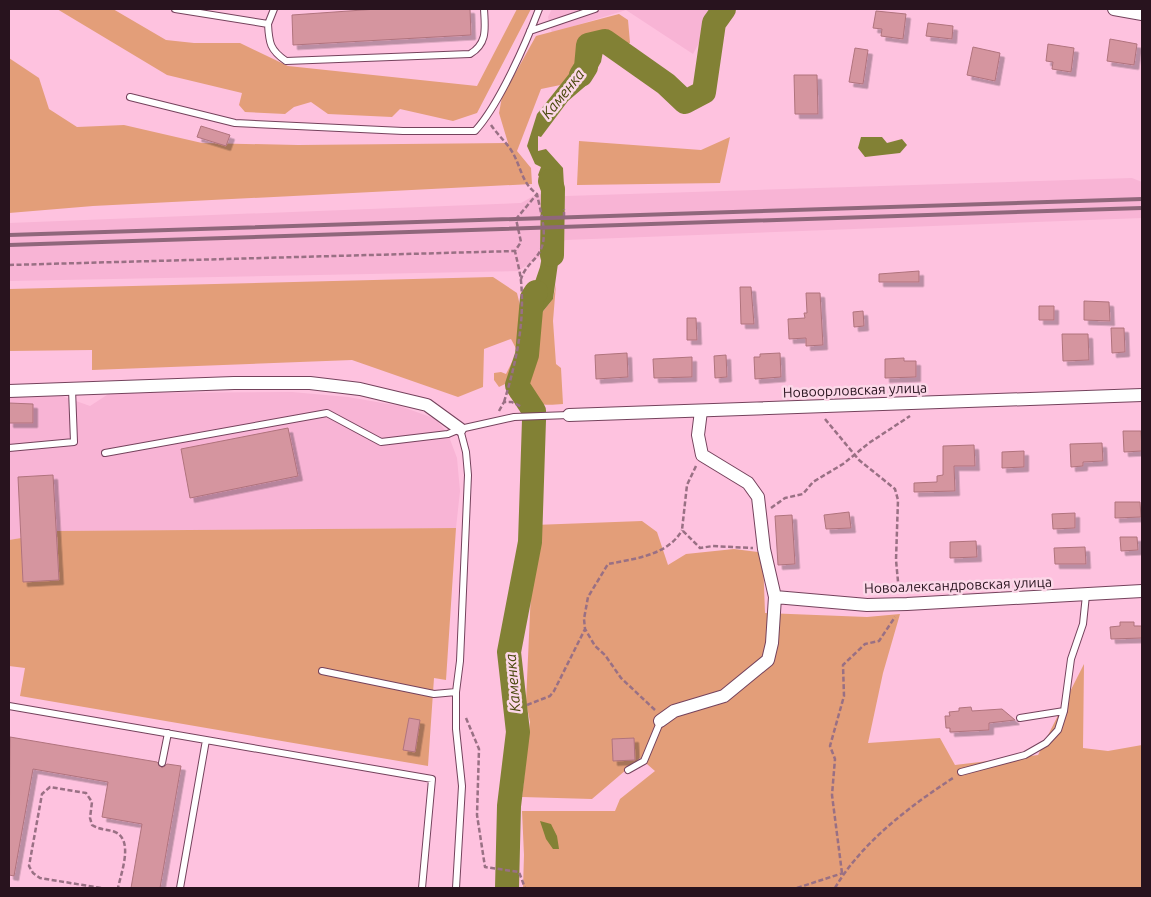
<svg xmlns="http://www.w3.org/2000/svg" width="1151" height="897" viewBox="0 0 1151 897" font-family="Ubuntu,sans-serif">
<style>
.built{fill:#f8b4d5}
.green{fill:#e39e79}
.water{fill:#828135}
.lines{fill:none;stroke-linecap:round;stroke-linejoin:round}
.river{stroke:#828135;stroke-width:24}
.building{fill:#d5959f;stroke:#b0737d;filter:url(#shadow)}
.lane-casing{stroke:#74425c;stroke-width:8}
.street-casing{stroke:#74425c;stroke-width:14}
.path{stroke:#997084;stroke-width:2.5;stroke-dasharray:5 2.5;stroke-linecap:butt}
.lane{stroke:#fff;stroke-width:6}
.street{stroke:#fff;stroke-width:12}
.rail{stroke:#8f677b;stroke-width:4}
.labels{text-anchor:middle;stroke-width:5;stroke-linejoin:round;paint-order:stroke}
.street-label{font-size:14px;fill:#28131e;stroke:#fcd7e8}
.water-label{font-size:15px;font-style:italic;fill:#49480c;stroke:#fcd7e8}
</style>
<defs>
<filter id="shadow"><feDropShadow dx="4.5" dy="4.5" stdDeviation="0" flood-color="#0004"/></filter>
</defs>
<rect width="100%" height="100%" fill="#fec2df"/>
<path class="built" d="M552,9h165l-24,45 -67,-44 -74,23 -4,-16z
M1132,178l10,4v36l-577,22 -47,31 -509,10v-58l512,-20 16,-9 29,2z
M292,392l56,5 52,9 36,13 12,15 9,24 3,33 -4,37 -399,3 2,49 -38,-42 -12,2v-144h53l28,10 20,-13z"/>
<path class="green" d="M57,9h56l53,31 28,3h46l48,23 189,20 40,-77h14l-54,104 -24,8 -53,-12 -8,8 -64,-3 -17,-12 -17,5 -9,7 -40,-2 -6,-7 3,-12 -75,-18z
M619,14l9,6 2,23 -37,15 -23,25 -29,6 -24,62 14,17 1,16 -439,22 -84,7v-155l30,20 10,31 28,18 47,-2 78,18 96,2 210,-2 -9,-30 3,-16 34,-61z
M730,137l-10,46 -143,2 2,-44 122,9z
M493,277l24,16 7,29 7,4 22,-27 3,-15 -3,37 3,43 5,4 2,36c-15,1 -26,3 -37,-9l-15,3 -6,-14 -6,3 -5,-7v-7l7,-1 5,2 6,-12 8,-6 -9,-17 -27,10 -1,38 -25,10 -106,-37 -260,10v-20l-83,1v-62z
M642,521l15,11 11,33 18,-11 48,-5 24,3 5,7 2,54 102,4 33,-3 -17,59 -15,70 72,-5 15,27 83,-10 46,-91 -1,84 25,3 34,-6v143h-619l1,-33 -2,-44h93l5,-12 35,-28 -15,-13 -48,41 -70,-2 8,-75 -4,-20 8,-177z
M456,528l-10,152 -12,-2 -6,88 -408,-70 5,-28 -16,-2v-126l12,-2 38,42 -2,-49z"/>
<path class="water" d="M605,41l-4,21 -12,21 -21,18 -27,36 -3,-1v15l8,-2 17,19 1,18 -5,12 1,11 -2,6 -11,-2 -3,-8c7,-12 0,-20 -6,-30l3,-8 -6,-3 -8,-18 10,-32 32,-40 19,-29z
M861,137h21l5,6 15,-4 5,6 -7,8 -35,4 -7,-9z
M555,222v15l6,5 -8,57 -22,27 -7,-12 16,-47 8,-43z
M540,821l11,3 6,12 2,13h-6l-7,-10z"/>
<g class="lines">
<path class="river" d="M581,75l5,-8 2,-22 17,-4 61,43 19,18 19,-10 10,-69 10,-14
M550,181l3,8 -1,66
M534,411l-17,-26 10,-30 5,-57 4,-6
M507,888l2,-82 9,-74 -9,-80 21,-110 4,-122"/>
</g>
<path class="building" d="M377,9h93l1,26 -178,10 -1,-30z
M876,11l30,3 -3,25 -22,-3 1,-7 -9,-1z
M928,23l25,3 -1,13 -26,-3z
M1110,39l27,5 -3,21 -27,-4z
M1048,44l26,4 -3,24 -19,-3 1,-7 -7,-1z
M973,47l27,6 -5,28 -28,-6z
M855,48l13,2 -5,34 -14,-2z
M794,75h23l1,39h-23z
M201,126l29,9 -4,11 -29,-9z
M919,271v11h-40v-8z
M740,287h11l3,37h-13z
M806,293h14l3,52 -17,1v-8l-17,1 -1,-20 17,-1 -1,-5h3z
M1084,301l25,1 1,19 -26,-1z
M1039,306h15v14h-15z
M863,311l1,15 -10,1 -1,-15z
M687,318h9l1,22h-10z
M1111,328h13l1,24 -13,1z
M1062,334h26l1,26 -26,1z
M627,353l1,24 -32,2 -1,-24z
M780,353l1,24 -26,2 -1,-22h6v-3z
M726,355l1,22 -12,1 -1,-22z
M692,357v20l-38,1 -1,-19z
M904,358v3h12v16l-31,1v-19z
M9,403l24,1v19h-24z
M288,428l10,48 -108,22 -9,-49z
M1123,431h18l1,20 -18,1z
M1102,443l1,18 -20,1v4l-12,1 -1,-23z
M974,445l1,21h-21l1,25 -41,1v-9l23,-1v-6l6,-1v-29z
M1024,451v16l-22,1v-16z
M53,475l6,105 -36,2 -5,-105z
M1115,502h25l1,15 -26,1z
M849,512l2,16 -25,1 -2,-14z
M1075,513v15l-22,1 -1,-15z
M792,515l3,49 -17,1 -3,-49z
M1120,537h17l1,13 -17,1z
M976,541l1,16 -27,1v-16z
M1085,547l1,17h-31l-1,-16z
M1120,622h14v4h8v12l-31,1 -1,-12 10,-1z
M971,707l1,4 30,-2 13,11 -26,3v7l-39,2v-4h-4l-1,-12h5l-1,-4 10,-1v-3z
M409,718l11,2 -5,32 -12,-2z
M10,737l147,25 5,6 5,-4 14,2 -21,122h-29l11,-64 -40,-7 6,-35 -75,-13 -19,107 -5,-1z
M634,738l1,22 -22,1 -1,-22z"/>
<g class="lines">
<g class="lane-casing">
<path id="lane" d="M175,9l93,15 6,-15
M268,24c1,19 2,26 18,37l184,-7c18,-11 15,-26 14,-45
M530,31l65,-22
M130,97l105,26 168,8h72c24,-26 51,-88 64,-122
M9,448l65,-6 -2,-53
M105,453l222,-40 54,29 67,-8 12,-5 54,-12 55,-2
M322,671l112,23 22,-2
M9,706l423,73 -10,109
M1020,718l44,-7
M162,763l6,-30
M628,770l16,-9 17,-41
M961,772l64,-17 21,-12 12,-13 6,-19 7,-52 12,-35 3,-29
M180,888l26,-148
M456,888l6,-102 -6,-57v-37l4,-31 8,-186 -2,-23 -6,-23"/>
</g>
<g class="street-casing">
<path id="street" d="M1114,9l28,5
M9,391l225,-8h76l50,6 67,16 33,24
M701,411l-3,24 4,20 46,28 10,14 6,52 11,48 92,8 40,-1 235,-13
M569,415l573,-20
M660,721l14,-10 50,-15 44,-36 4,-17 3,-46"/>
</g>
<path class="path" d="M491,125c6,9 14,16 20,25 10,15 10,33 26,44 3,16 11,40 4,55 -5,12 -15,15 -20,30
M564,217v-8
M9,265l506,-14
M504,402c12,-39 21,-79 17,-121 -1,-10 -4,-20 -6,-30l6,-9 -5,-23 21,-25
M499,411l5,-9h8l10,5
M825,419l34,41 36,29 3,11 -2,60 3,32
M696,466l-9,19 -5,45 18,18 13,-2 40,2
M771,508l14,-10 18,-4 10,-12 30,-18 26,-21 41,-27
M527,705l23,-9 4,-5 31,-62
M655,710l-34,-32 -16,-23 -10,-9 -10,-17 -1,-10 4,-22 20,-33c26,-5 61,-9 74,-34
M466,718l13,31 -2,66 8,52 34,5 6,16
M842,873l-10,-78 3,-36 -5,-13 14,-50 -1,-31 22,-21 14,-3 16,-24
M101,888l-61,-10 -7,-5 -4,-7 13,-72 8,-7 36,6 6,9 -2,16 2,7c8,5 15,4 23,7 19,8 6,41 3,56
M797,888l46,-15
M835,888c26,-45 75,-82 118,-110"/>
<use href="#lane" class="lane"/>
<use href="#street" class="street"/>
<path class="rail" d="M9,235l1133,-36
M9,245l1133,-37"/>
</g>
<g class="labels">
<g class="street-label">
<text transform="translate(855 390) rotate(-2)" y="5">Новоорловская улица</text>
<text transform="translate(958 585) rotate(-2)" y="5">Новоалександровская улица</text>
</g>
<g class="water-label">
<text transform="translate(563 94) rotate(-51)" y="5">Каменка</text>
<text transform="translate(513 683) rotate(-95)" y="5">Каменка</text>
</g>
</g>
<rect width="1151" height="897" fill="none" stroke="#28131e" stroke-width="20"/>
</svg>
